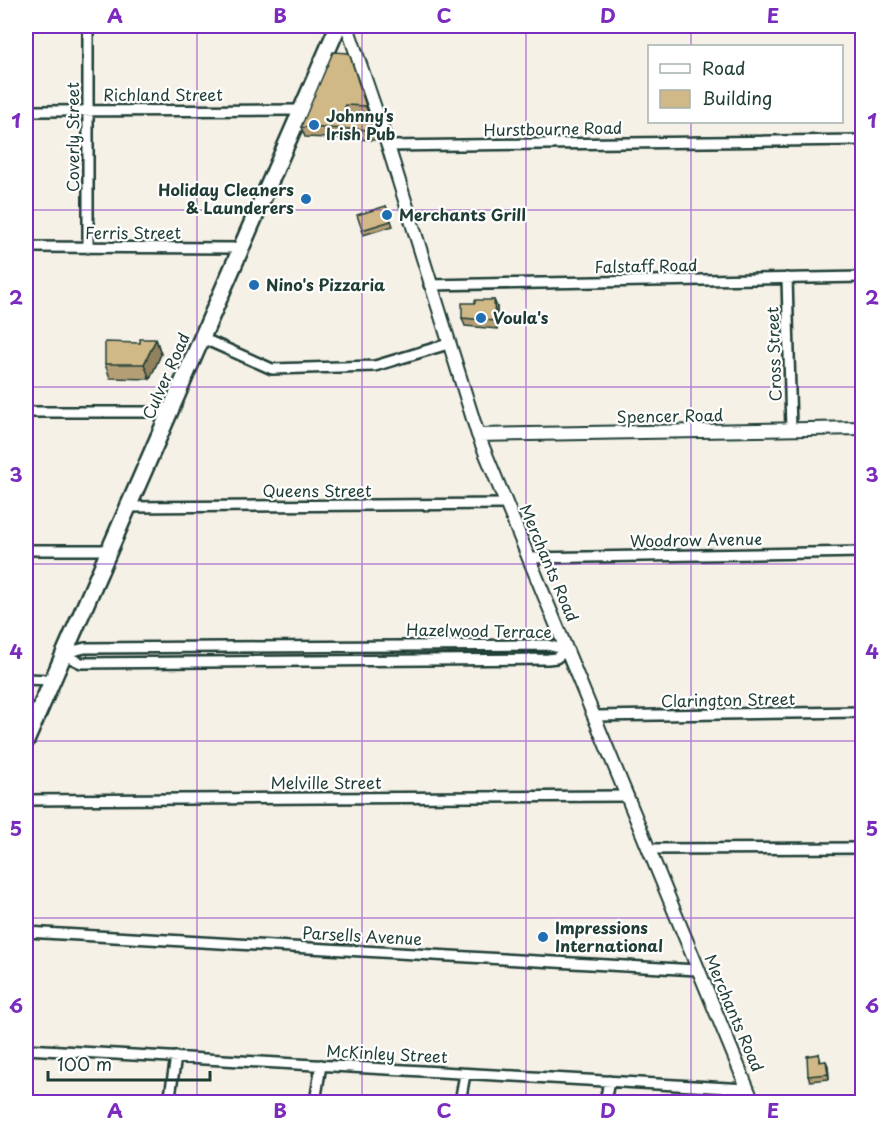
<svg xmlns="http://www.w3.org/2000/svg" width="888" height="1128" viewBox="0 0 888 1128" font-family="'Playpen Sans',sans-serif">
<style>
.lines{fill:none;stroke-linecap:round;stroke-linejoin:round}
.minor-casing{stroke:#1f3d34;stroke-width:14}
.tertiary-casing{stroke:#1f3d34;stroke-width:16}
.primary-casing{stroke:#1f3d34;stroke-width:20}
.minor{stroke:#fff;stroke-width:9}
.tertiary{stroke:#fff;stroke-width:12}
.primary{stroke:#fff;stroke-width:15}
.wall{fill:#b39e74;stroke:#1f3d34;stroke-width:1.5}
.shaded-wall{fill:#92815e;stroke:#1f3d34;stroke-width:1.5}
.building{fill:#d0b887;stroke:#1f3d34;stroke-width:1.5}
.grid{fill:none;stroke:#7b2cbf;stroke-width:1.5;stroke-opacity:0.55}
.poi-dot{fill:#1f6fb2;stroke:#fff;stroke-width:2}
.labels{text-anchor:middle;stroke-width:4.5;stroke-linejoin:round;paint-order:stroke}
.street-label{font-size:16px;fill:#1f3d34;stroke:#fff}
.poi-label{font-size:16px;font-weight:bold;fill:#1f3d34;stroke:#fff;text-anchor:start}
.neatline{fill:none;stroke:#7b2cbf;stroke-width:2}
.grid-label{font-size:20px;text-anchor:middle;font-weight:bold;fill:#7b2cbf}
</style>
<rect width="100%" height="100%" fill="#f6f1e7"/>
<filter id="ink" filterUnits="userSpaceOnUse"><feTurbulence type="fractalNoise" baseFrequency=".0167" numOctaves="2"/><feDisplacementMap in="SourceGraphic" scale="12" xChannelSelector="R" yChannelSelector="G"/><feConvolveMatrix kernelMatrix="1 2 1 2 8 2 1 2 1" color-interpolation-filters="sRGB"/></filter>
<g filter="url(#ink)">
<g class="lines">
<g class="minor-casing">
<path id="minor" d="M88,26v222
M26,111l275,-1
M388,146l474,-6
M26,247l215,1
M787,278l4,152
M429,285l433,-8
M202,338l70,31 103,-3 73,-22
M26,412h143
M127,507l379,-3
M26,550h83
M530,558l332,-6
M65,653l20,-5 462,-3 20,5
M62,654l19,9 467,-4 8,-1 11,-8
M26,679l25,1
M595,716l267,-4
M26,800l602,-4
M649,849l213,-1
M26,932l671,38
M26,1049l721,40
M169,1102l7,-45
M315,1102l6,-37
M460,1102l5,-28
M605,1102l4,-21"/>
</g>
<g class="tertiary-casing">
<path id="tertiary" d="M347,26l41,120 90,289 275,667
M478,435l384,-7"/>
</g>
<g class="primary-casing">
<path id="primary" d="M26,741l312,-715"/>
</g>
<use href="#minor" class="minor"/>
<use href="#tertiary" class="tertiary"/>
<use href="#primary" class="primary"/>
</g>
<path class="wall" d="M352,63l17,53 -20,-1v5l25,10 2,10 -71,-3 -4,-10z
M386,206l7,20 -30,9 -1,-5z
M494,300l3,7v22l-32,-3 -3,-8 13,-15z
M156,339l5,15 -11,25 -40,-1 -5,-14 35,-21z
M819,1054l2,8 5,-1 2,5 1,13 -19,2 -2,-5z"/>
<path class="shaded-wall" d="M345,105l4,10v14l-4,-10z
M494,300l3,7v22l-2,-8z
M156,339l5,15 -11,25 -6,-15z
M826,1061l2,5 1,13 -1,-5z"/>
<path class="building" d="M333,52l16,1 17,53 -21,-1v14l25,1 3,10 -72,-3z
M386,206l5,15 -29,9 -5,-15z
M475,300h19l1,21 -33,-3v-15h13z
M140,339h16l-12,25h-39v-22l35,1z
M819,1054v8l7,-1 2,13 -20,2 -1,-20z"/>
</g>
<path class="grid" d="M197,26v1076M362,26v1076M526,26v1076M691,26v20M691,122v980M26,210h836M26,387h836M26,564h836M26,741h836M26,918h836"/>
<g class="poi-dot">
<circle cx="314" cy="125" r="6"/>
<circle cx="306" cy="199" r="6"/>
<circle cx="387" cy="215" r="6"/>
<circle cx="254" cy="285" r="6"/>
<circle cx="481" cy="318" r="6"/>
<circle cx="543" cy="937" r="6"/>
</g>
<g class="labels">
<g class="street-label">
<text x="163" y="101">Richland Street</text>
<text transform="translate(553 129) rotate(-1)" y="6">Hurstbourne Road</text>
<text transform="translate(73 137) rotate(-90)" y="6">Coverly Street</text>
<text x="133" y="239">Ferris Street</text>
<text transform="translate(646 266) rotate(-1)" y="6">Falstaff Road</text>
<text transform="translate(774 354) rotate(-92)" y="6">Cross Street</text>
<text transform="translate(166 376) rotate(-66)" y="6">Culver Road</text>
<text transform="translate(670 416) rotate(-1)" y="6">Spencer Road</text>
<text x="317" y="497">Queens Street</text>
<text transform="translate(696 540) rotate(-1)" y="6">Woodrow Avenue</text>
<text transform="translate(549 563) rotate(67)" y="6">Merchants Road</text>
<text transform="translate(479 631) rotate(1)" y="6">Hazelwood Terrace</text>
<text transform="translate(728 700) rotate(-1)" y="6">Clarington Street</text>
<text x="326" y="789">Melville Street</text>
<text transform="translate(362 936) rotate(3)" y="6">Parsells Avenue</text>
<text transform="translate(734 1013) rotate(67)" y="6">Merchants Road</text>
<text transform="translate(387 1054) rotate(3)" y="6">McKinley Street</text>
</g>
<g class="poi-label">
<text x="326" y="122">Johnny’s<tspan x="326" dy="18">Irish Pub</tspan></text>
<text x="294" y="196" text-anchor="end">Holiday Cleaners<tspan x="294" dy="18">&amp; Launderers</tspan></text>
<text x="399" y="221">Merchants Grill</text>
<text x="266" y="291">Nino's Pizzaria</text>
<text x="493" y="324">Voula's</text>
<text x="555" y="934">Impressions<tspan x="555" dy="18">International</tspan></text>
</g>
</g>
<rect width="888" height="1128" fill="none" stroke="#fff" stroke-width="66"/>
<rect x="648" y="45" width="195" height="78" fill="#ffffff" stroke="#a5b1ae" stroke-width="1.5"/>
<rect x="660" y="64" width="30" height="9" fill="#ffffff" stroke="#a5b1ae" stroke-width="1.5"/>
<text x="702" y="75" font-size="18" fill="#1f3d34">Road</text>
<rect x="660" y="90" width="30" height="18" fill="#d0b887" stroke="#a5b1ae" stroke-width="1.5"/>
<text x="702" y="105" font-size="18" fill="#1f3d34">Building</text>
<path d="M48 1071v9h162v-9" fill="none" stroke="#1f3d34" stroke-width="3"/>
<text x="57" y="1071" font-size="18" fill="#1f3d34" stroke="#ffffff" stroke-width="4.5" paint-order="stroke">100 m</text>
<rect x="33" y="33" width="822" height="1062" class="neatline"/>
<g class="grid-label">
<text x="115" y="23">A</text>
<text x="280" y="23">B</text>
<text x="444" y="23">C</text>
<text x="608" y="23">D</text>
<text x="773" y="23">E</text>
<text x="16" y="128">1</text>
<text x="872" y="128">1</text>
<text x="16" y="305">2</text>
<text x="872" y="305">2</text>
<text x="16" y="482">3</text>
<text x="872" y="482">3</text>
<text x="16" y="659">4</text>
<text x="872" y="659">4</text>
<text x="16" y="836">5</text>
<text x="872" y="836">5</text>
<text x="16" y="1013">6</text>
<text x="872" y="1013">6</text>
<text x="115" y="1118">A</text>
<text x="280" y="1118">B</text>
<text x="444" y="1118">C</text>
<text x="608" y="1118">D</text>
<text x="773" y="1118">E</text>
</g>
</svg>
